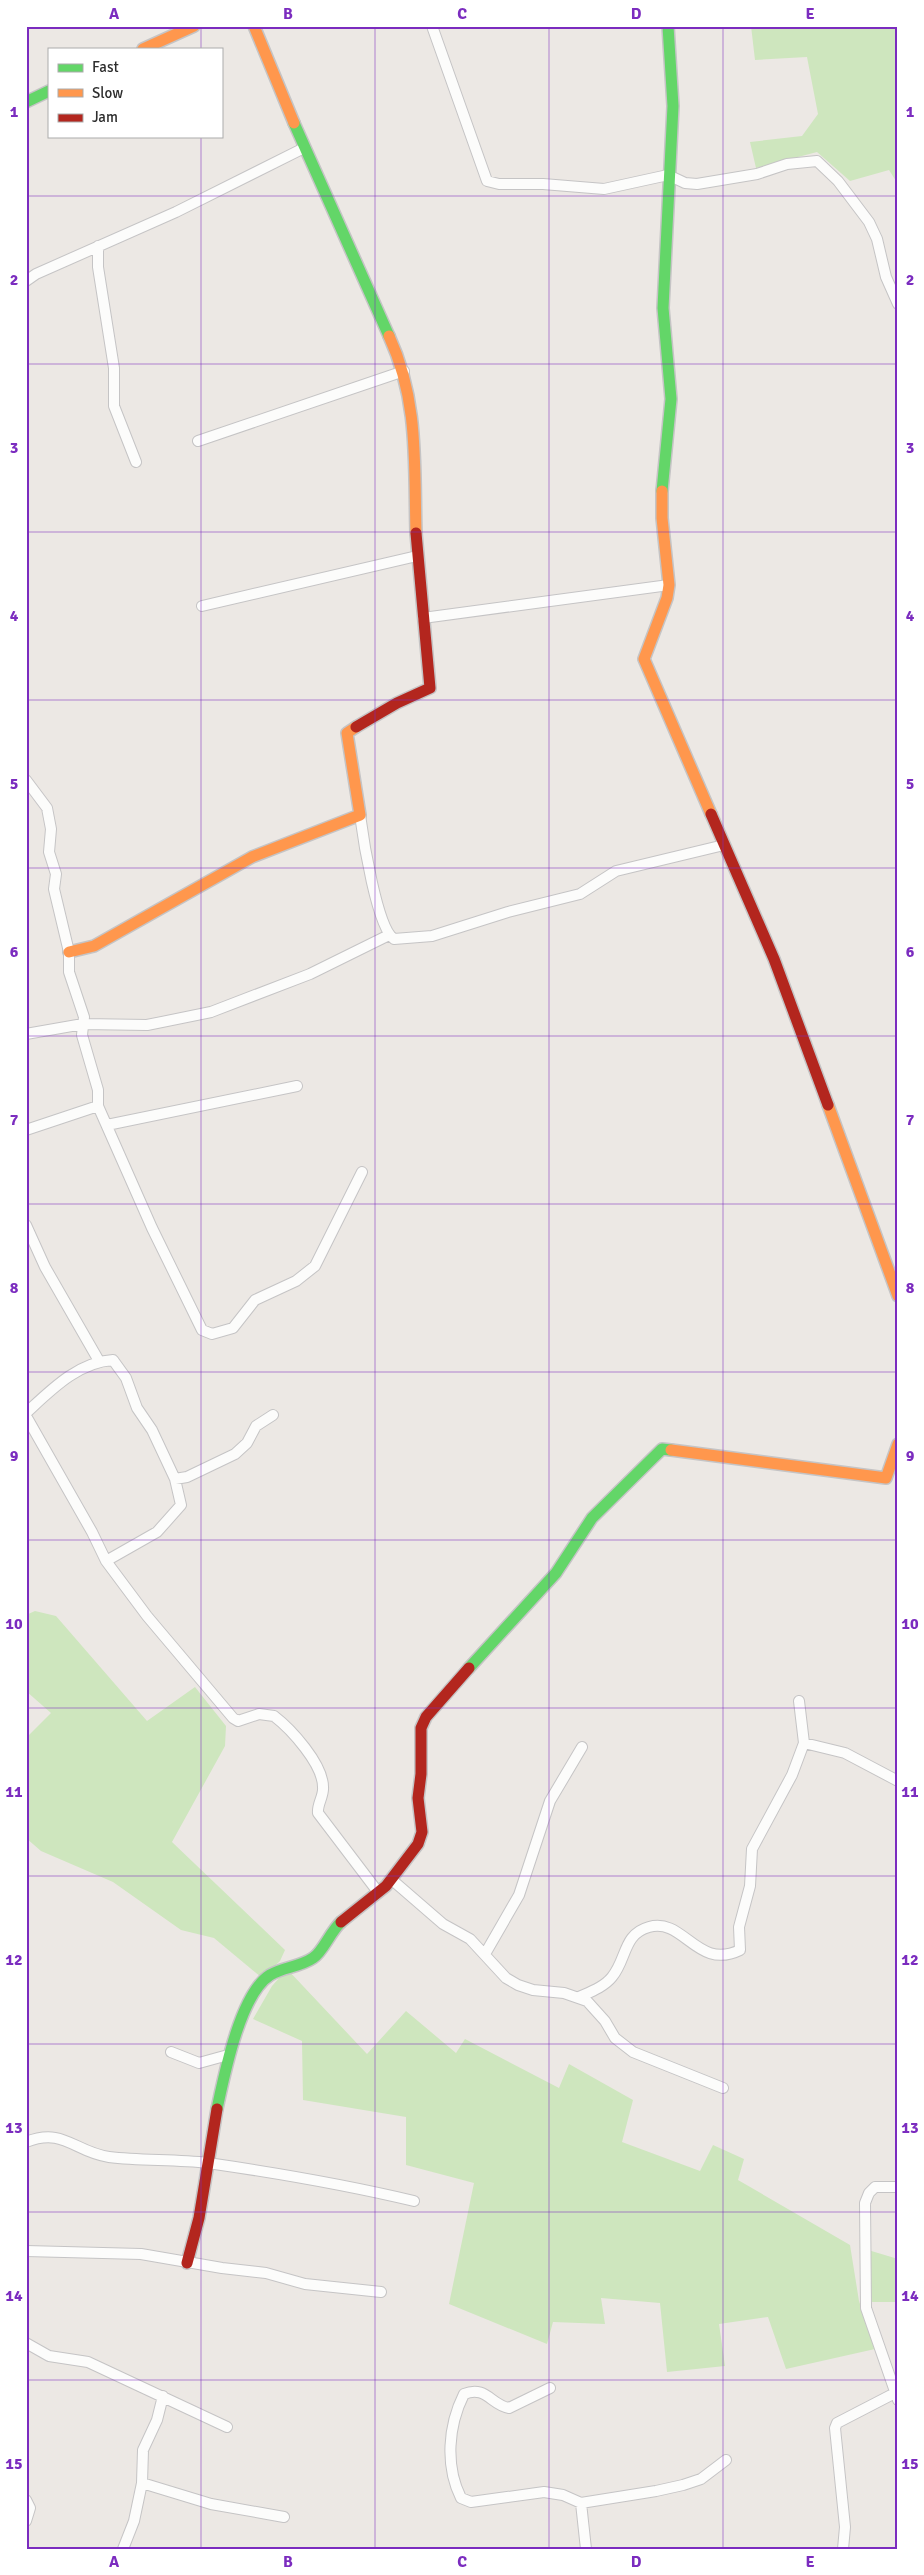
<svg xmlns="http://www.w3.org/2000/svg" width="924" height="2575" viewBox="0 0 924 2575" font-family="Signika,sans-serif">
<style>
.green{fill:#cee6be}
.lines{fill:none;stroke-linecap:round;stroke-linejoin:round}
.street-casing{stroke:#c5c4c5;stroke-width:12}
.fast-casing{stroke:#c5c4c5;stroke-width:14}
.slow-casing{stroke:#c5c4c5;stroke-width:14}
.jam-casing{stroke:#c5c4c5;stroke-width:14}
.street{stroke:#fcfcfb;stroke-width:10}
.fast{stroke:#63d668;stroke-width:11}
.slow{stroke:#ff974d;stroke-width:11}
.jam{stroke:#b3261e;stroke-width:11}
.grid{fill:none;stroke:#7b2cbf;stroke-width:1;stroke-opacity:0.55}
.neatline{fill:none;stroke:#7b2cbf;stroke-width:2}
.grid-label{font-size:16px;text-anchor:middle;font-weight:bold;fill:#7b2cbf}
</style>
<rect width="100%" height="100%" fill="#ece8e4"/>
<path class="green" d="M751,26h147v158l-9,-14 -39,11 -33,-29 -61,16 -6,-26 52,-6 16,-22 -11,-57 -52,3z
M35,1611l21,5 91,105 48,-34 31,39 -1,20 -53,96 113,108 -5,11 -18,17 -48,-40 -33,-8 -68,-48 -72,-31 -15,-13v-100l25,-25 -25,-22v-76z
M287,1969l80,85 39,-43 50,42 9,-14 94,49 10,-24 64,36 -11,42 78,29 13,-26 31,14 -6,21 112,65 9,56 16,48 -89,20 -18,-52 -49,7 6,42 -58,6 -7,-69 -59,-5 4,26 -52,-2 -6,22 -98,-40 25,-121 -68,-18v-48l-103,-17 -1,-59 -49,-22 19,-33z
M868,2250l30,9v43h-26l-4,-24z"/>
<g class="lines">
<g class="street-casing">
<path id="street" d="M432,26l55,155 12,3h44l61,5 64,-14 17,8 12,1 60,-10 30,-10 30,-3 21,20 31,41 8,17 9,38 12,27
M98,246v21l16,101v38l22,56
M26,281l10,-7 140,-62 128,-64
M198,441l206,-70
M202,606l215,-50
M423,618l246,-33
M26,780l21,28 4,21 -2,23 7,22 -2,15 15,63v20l15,45 -2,18 16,55v16l54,122 50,102 10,4 21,-6 22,-28 41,-19 19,-15 47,-94
M360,815c3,23 17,113 34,124l38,-3 76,-24 72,-18 36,-23 108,-26
M26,1034l57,-10 64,1 64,-13 99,-38 79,-39
M107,1125l190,-39
M26,1130l72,-24
M26,1225l19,42 54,94
M26,1413c25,-23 52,-51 87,-53l13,18 11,30 15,22 23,49 12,-2 48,-23 12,-11 9,-17 17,-11
M26,1416l66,116 14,29 41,55 86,102 5,3 21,-7 15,2c17,13 49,48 49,71 1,9 -6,17 -5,26l60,79
M106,1561l51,-29 24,-27 -6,-26
M804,1743l41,10 53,28
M391,1879l52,45 27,15 36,39 12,7 15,5 31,3 23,8 18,20 10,17 18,14 90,36
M485,1954l34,-59 31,-94 32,-54
M579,1997c11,-5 25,-10 33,-20 15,-18 11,-43 37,-50 35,-10 48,44 91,23l-1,-23 11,-41 2,-37 40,-74 12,-32 -5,-42
M171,2052l28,11 29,-8
M26,2142c38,-15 48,10 83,15 33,4 66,2 99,6 69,10 139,22 206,38
M898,2187h-23l-6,6 -4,10 1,105 32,92
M26,2251l115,3 81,14 44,5 39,11 76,8
M26,2343l23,13 39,6 139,65
M550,2388l-41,20c-18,-3 -23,-23 -45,-14 -16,32 -19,72 -3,104l10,4 73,-10 19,3 18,8 75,-12 27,-6 18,-6 25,-19
M142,2483l69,21 73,13
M26,2500l4,8 -4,13
M581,2503l5,46
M123,2549l11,-28 8,-38 1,-33 14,-30 6,-24
M843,2549l2,-22 -10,-99 2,-5 58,-30"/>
</g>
<g class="fast-casing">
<path id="fast" d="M26,102l23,-11
M294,123l95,213
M662,491l9,-92 -8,-91 10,-202 -5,-80
M469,1668l87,-95 36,-55 70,-69 9,1
M217,2109c7,-33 23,-115 53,-134 13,-8 30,-8 43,-17 10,-6 17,-26 28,-36"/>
</g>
<g class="slow-casing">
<path id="slow" d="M254,26l40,97
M143,49l51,-23
M389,336c30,65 25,128 27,197
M662,491v27l7,67 -2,13 -23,61 67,155
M69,952l25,-6 158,-89 108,-42 -13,-82 9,-6
M828,1105l70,191
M671,1450l215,28 12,-34"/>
</g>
<g class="jam-casing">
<path id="jam" d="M356,727l41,-24 33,-15 -14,-155
M711,814l63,145 54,146
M341,1922l45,-36 32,-42 4,-12 -4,-34 3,-24v-46l5,-11 43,-49
M187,2263l12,-45 18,-109"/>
</g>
<use href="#street" class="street"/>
<use href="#fast" class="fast"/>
<use href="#slow" class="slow"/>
<use href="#jam" class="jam"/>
</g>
<path class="grid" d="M201,26v23M375,26v2523M549,26v2523M723,26v2523M201,136v2413M26,196h872M26,364h872M26,532h872M26,700h872M26,868h872M26,1036h872M26,1204h872M26,1372h872M26,1540h872M26,1708h872M26,1876h872M26,2044h872M26,2212h872M26,2380h872"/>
<rect width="924" height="2575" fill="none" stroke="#ffffff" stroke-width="55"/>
<rect x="48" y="48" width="175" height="90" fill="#ffffff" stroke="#ababab"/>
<rect x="58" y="64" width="25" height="8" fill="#63d668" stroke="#ababab"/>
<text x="92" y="72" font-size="15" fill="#2e2e2e">Fast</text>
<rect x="58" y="89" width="25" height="8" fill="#ff974d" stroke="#ababab"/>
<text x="92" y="98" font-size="15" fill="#2e2e2e">Slow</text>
<rect x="58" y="114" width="25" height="8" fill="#b3261e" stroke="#ababab"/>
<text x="92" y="122" font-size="15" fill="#2e2e2e">Jam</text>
<rect x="28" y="28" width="868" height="2520" class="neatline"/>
<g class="grid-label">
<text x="114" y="19">A</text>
<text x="288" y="19">B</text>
<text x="462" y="19">C</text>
<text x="636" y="19">D</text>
<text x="810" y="19">E</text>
<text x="14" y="117">1</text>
<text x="910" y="117">1</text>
<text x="14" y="285">2</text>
<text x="910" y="285">2</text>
<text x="14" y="453">3</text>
<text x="910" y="453">3</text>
<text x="14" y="621">4</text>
<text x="910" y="621">4</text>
<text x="14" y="789">5</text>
<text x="910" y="789">5</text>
<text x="14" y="957">6</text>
<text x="910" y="957">6</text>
<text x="14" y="1125">7</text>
<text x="910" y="1125">7</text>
<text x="14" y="1293">8</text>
<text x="910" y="1293">8</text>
<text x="14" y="1461">9</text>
<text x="910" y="1461">9</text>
<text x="14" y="1629">10</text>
<text x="910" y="1629">10</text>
<text x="14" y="1797">11</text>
<text x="910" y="1797">11</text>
<text x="14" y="1965">12</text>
<text x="910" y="1965">12</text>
<text x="14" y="2133">13</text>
<text x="910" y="2133">13</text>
<text x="14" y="2301">14</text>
<text x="910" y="2301">14</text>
<text x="14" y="2469">15</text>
<text x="910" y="2469">15</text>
<text x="114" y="2567">A</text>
<text x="288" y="2567">B</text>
<text x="462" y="2567">C</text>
<text x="636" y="2567">D</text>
<text x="810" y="2567">E</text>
</g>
</svg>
